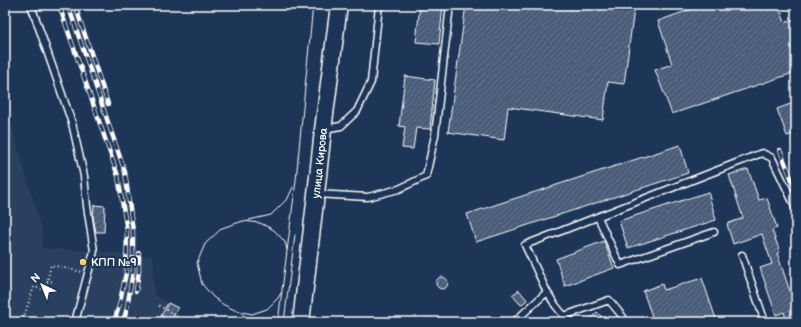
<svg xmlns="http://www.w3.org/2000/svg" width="801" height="327" viewBox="0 0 801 327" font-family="'Balsamiq Sans',sans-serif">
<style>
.built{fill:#2a4161}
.building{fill:url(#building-hatch);stroke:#fff}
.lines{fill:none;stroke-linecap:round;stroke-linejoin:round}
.lane-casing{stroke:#fff;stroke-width:9}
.secondary-casing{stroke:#fff;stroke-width:19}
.path{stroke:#fff;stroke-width:2;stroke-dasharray:1 3;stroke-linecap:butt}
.lane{stroke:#1d3557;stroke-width:6}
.secondary{stroke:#1d3557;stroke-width:16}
.tram{stroke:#fff;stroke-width:1}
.rail-casing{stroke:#fff;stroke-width:4.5}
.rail{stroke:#1d3557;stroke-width:3;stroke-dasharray:9;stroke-linecap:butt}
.poi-dot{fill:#ffd166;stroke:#1d3557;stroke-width:1.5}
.labels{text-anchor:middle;stroke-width:4;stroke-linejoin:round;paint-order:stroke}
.street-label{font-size:11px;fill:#fff;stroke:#1d3557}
.poi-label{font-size:11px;font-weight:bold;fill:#fff;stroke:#1d3557;text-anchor:start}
</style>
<defs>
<pattern id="building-hatch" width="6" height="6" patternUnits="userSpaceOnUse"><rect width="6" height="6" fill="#4a5d79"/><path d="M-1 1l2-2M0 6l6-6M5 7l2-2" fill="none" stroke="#65758d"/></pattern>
</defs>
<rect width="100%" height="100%" fill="#1d3557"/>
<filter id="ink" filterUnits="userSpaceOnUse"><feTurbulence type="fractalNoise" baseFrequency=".025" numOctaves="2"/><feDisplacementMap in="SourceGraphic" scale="8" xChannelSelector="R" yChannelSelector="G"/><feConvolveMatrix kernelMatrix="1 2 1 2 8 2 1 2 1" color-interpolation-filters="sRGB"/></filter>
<g filter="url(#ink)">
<path class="built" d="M5,38l8,52 -8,3z
M5,103l37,127v18l52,3 59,6 1,38 24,13 -7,14h-166z"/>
<path class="building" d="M420,5h23l-4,39 -23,-2z
M466,5h157v2l11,2 -10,75 -16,-2 -5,38 -95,-13 -4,33 -56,-8z
M703,5h75l7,17 11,-3v53l-124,42 -17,-44 17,-6 -14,-43z
M405,76l30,4 -5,49 -14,-1 -3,21 -11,-1 3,-21 -6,-1z
M796,102v31l-9,3 -10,-27z
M680,145l8,28 -212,69 -9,-28z
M748,169l11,31 8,-2 10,30 -5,2 8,22 -3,1 19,56v13h-9l-3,-10 -8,3 -16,-47 12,-4 -10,-30 -29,10 -6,-20 16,-6 -14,-43z
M708,192l8,28 -88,28 -9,-27z
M94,205l11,1 -1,26h-8l-3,-15z
M604,241l10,27 -49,18 -9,-27z
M436 283a6 6 0 1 1 12 0a6 6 0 1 1-12 0Z
M702,278l15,44h-63l-11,-31 19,-7 2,6z
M519,290l8,10 -6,5 -9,-10z
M168,303l10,5 -7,13 -10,-5z
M597,312l10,10h-20z"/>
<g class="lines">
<g class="lane-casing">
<path id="lane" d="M31,5l41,118 12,53 3,30 7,45 -19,71
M324,129l17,-3 16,-15 14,-29 8,-77
M316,194l52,3 31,-8 27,-13 9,-41 15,-130
M598,217l22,48 94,-33
M742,255l23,67
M547,292l9,14 13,16
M564,316l45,-16 14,17v5
M514,322l33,-30 -22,-47 237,-92 10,5 21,44 3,7"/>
</g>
<g class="secondary-casing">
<g id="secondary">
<path id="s1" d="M301,322l15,-128 7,-64 16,-125"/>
</g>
</g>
<path class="path" d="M47,281l8,1
M159,306c9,4 18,11 27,16
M22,322l12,-35 11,3 6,-25 31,7"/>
<use href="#lane" class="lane"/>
<use href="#secondary" class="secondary"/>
<path class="tram" d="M249,220l22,-5 17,-17 5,-11
M281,293l-3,5 -11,11 -15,5 -15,-3 -13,-6 -11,-8 -11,-13 -5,-21 8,-19 17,-16 21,-7 17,2 14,7 11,12 2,8
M242,314l12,8
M278,322l18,-142 17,-175
M284,322l11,-87"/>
<g class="rail-casing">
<path id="rail" d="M59,5l59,171 9,55 -1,42 -7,33 -5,16
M68,5l57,167 8,59v40l-6,37 -4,14
M75,5l33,99
M780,150l16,40
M136,291l3,-20v-18"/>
</g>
<use href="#rail" class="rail"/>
</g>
</g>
<circle class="poi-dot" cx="83" cy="262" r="4"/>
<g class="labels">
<g class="street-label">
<text dy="4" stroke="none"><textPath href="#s1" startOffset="160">улица Кирова</textPath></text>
</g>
<g class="poi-label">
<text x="91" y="266">КПП №9</text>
</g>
</g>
<rect width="801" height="327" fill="none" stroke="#1d3557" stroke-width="20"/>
<rect x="10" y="10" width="781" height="307" fill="none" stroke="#fff" stroke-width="1.5" filter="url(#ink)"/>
<g transform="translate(42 285) rotate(317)" stroke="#1d3557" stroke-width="3" paint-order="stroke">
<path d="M0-3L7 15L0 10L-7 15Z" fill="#ffffff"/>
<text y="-6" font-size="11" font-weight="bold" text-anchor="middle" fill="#ffffff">N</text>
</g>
</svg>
